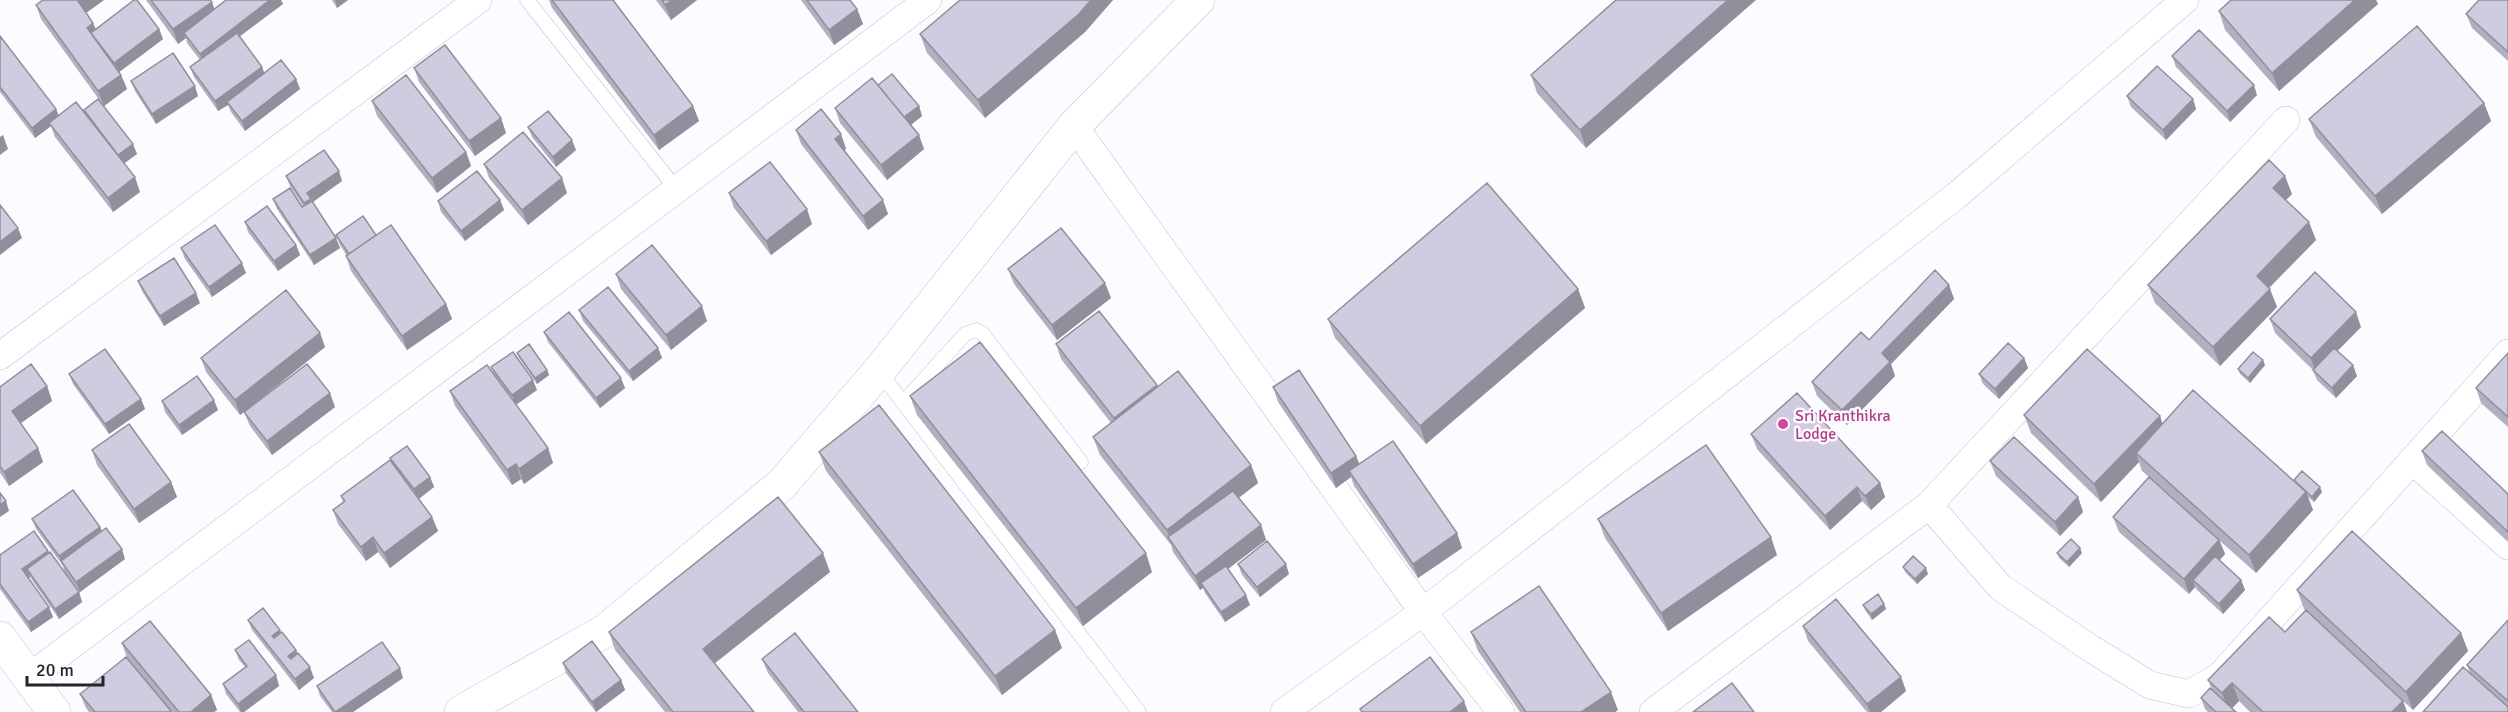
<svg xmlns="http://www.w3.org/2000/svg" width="2508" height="712" viewBox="0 0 2508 712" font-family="Signika,sans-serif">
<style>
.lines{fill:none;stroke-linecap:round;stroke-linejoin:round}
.lane-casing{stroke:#c4bfd1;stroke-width:15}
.street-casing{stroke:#c4bfd1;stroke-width:28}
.secondary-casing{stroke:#c4bfd1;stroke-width:34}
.lane{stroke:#fff;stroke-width:14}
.street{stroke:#fff;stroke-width:27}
.secondary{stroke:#fff;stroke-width:33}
.wall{fill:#b3afbf}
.shaded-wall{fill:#928e9b}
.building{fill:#d0cbde;stroke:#928e9b;stroke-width:1.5}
.hotel-dot{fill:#d1479c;stroke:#fcfbff;stroke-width:2}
.labels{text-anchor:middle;stroke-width:5;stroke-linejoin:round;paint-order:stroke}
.hotel-label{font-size:16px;fill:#b23c85;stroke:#fcfbff;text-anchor:start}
</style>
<rect width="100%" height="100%" fill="#fcfbff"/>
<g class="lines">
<g class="lane-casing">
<path id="lane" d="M527,0l150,190
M879,371l260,341
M903,403l62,-69 11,-4 6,3 99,129"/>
</g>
<g class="street-casing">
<path id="street" d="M1074,126l349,486 78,100
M0,356l478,-356
M2412,460l96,86
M1929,505l71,82 90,61 60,37 39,9 31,-18 288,-323
M28,678l900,-678
M1284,712l139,-100 534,-417 228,-195
M1653,712l276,-207 357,-385"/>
</g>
<g class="secondary-casing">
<path id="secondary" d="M0,638l54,74
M461,712l144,-81 177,-147 97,-113 195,-245 124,-126"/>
</g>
<use href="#lane" class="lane"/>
<use href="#street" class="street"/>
<use href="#secondary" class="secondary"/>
</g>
<path class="wall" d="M104,0l-18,13 7,10 3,6h63l4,10 -44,33 2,3 6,14 -23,17 33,48 -13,9 16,29 -27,20 -58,-75 -4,-11 -16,12 -35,-46v-56l56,73 3,7 25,-4 19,-7 -62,-86 -5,-14z
M146,0h64l4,9 12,-9h55l2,4 -44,32 25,37 32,6 4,10 -55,42 -14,-19 -3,-7 -10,6 -24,-34 -4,-10 10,-7 -13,-17 -1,-5 -8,6z
M332,0h16l-11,8z
M549,0h64l80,106 6,15 -40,29 -107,-142z
M656,0h41l-26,20z
M801,0h49l7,9 6,15 -29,21z
M960,0h153l-28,32 -100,86 -58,-65 -7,-19z
M1616,0l-30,148 -49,-55 -6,-18z
M2231,0h145l2,4 -99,87 -54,-61 -6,-19z
M2508,0v61l-36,-33 -6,-14z
M2172,56l85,39 -27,27 -54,-55z
M414,68l87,50 5,15 -31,23 -56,-74z
M131,81l67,15 -42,28 -21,-33z
M878,85l41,21 3,10 -11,9 13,24 -37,31 -47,-57 -5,-15z
M2127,96l66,3 3,10 -30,31 -35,-33z
M372,101l94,51 5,14 -34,27 -60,-77z
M2484,103l7,18 -109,93 -66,-77 -7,-18z
M528,127l48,23 -20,17 -24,-30z
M796,130l45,4 5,15 -2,1 44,64 -20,16 -67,-86z
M484,164l83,29 -39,32 -39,-47z
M286,176l56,5 -30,21 24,36 4,10 -26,17 -37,-56 -4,-10 29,8 1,-1 -13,-20z
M729,193l83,31 -41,31 -37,-47z
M2292,194l-6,6 30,40 -47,48 8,19 -57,59 -65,-63 -7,-18z
M500,200l4,10 -39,31 -24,-29 -3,-11z
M245,222l51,23 4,10 -22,16 -30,-39z
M336,235h41l69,69 6,15 -45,31 -56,-79 -5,-15h1l-7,-11z
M181,248l65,25 -34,24 -27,-38z
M1008,269l97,14 6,15 -54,42 -43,-56z
M616,274l91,47 -36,29 -50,-61z
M138,281l62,22 -36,23 -22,-35z
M1949,285l5,14 -63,65 4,12 -48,49 -30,-29 -5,-14 57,-42z
M1578,289l7,19 -159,136 -91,-106 -7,-19z
M579,310l79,38 4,10 -29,23 -50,-60z
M2270,319l91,8 -24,24 20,25 -21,22 -19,-18 -4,-10 -38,-37z
M544,332l81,56 -25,20 -52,-66z
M320,333l5,14 -75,61 85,-1 -63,48 -22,-29 -6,-14 -4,3 -34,-43 -5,-14z
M1056,344l102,43 93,78 7,18 -20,15 23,27 5,15 -38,29 22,36 -25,17 -20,-29 -2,-5 -3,2 -27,-38 -2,-7 -71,-90 -7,-18 18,-14 -50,-64z
M517,353l30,17 2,5 -12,9 -18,-26z
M2508,353v74l-27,-24 -5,-15z
M2024,358l4,10 -29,31 -16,-15 -4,-10z
M2265,365l-15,18 -10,-9 -2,-5z
M491,367l46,23 -21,15 32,43 5,15 -29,21 -3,-5 -9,6 -57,-79 -5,-15 44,-17z
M69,374l72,25 4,10 -36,25 -36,-50z
M47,386l5,15 -32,22 18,25 5,14 -34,24 -9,-13v-86z
M1273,387l83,69 3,8 98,69 5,15 -44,30 -64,-92 -3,-9 -15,11 -58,-86z
M910,396l242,176 -69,54 -166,-211z
M162,401l56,9 -36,25 -17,-23z
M2024,415l136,1 2,8 160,68 -8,10 -6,-5 5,13 -57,63 -36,-32 5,13 -5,6 21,20 4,10 -22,24 -26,-24 -2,-3 -6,7 -70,-62 -6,-15 58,-21 -29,-25 -3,-9 -38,40 -70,-69z
M1751,434l129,49 5,14 -14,13 -9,-9 -32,29 -73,-81z
M92,450l79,32 6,15 -38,26 -42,-58z
M2422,451l86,43v48l-81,-77z
M819,452l243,196 -60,47 -176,-224z
M390,458l40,19 4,10 -15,12 13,18 6,14 -48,37 -12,-16 -12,9 -28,-37 -5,-14 10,-8 -2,-6 51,-33z
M1990,461l88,36 5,15 -23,24 -64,-60z
M32,519l68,8 2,4 23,28 -45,33 -16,-21 -1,-5 -27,-37z
M1598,519l179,36 -109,76 -63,-93z
M49,553l30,39 3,10 -23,17 -29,-42 -2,1 25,39 -22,15 -31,-43v-34z
M2057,553h25l-13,14 -10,-9z
M1238,564l51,10 -29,23 -18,-22z
M1903,567l25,7 -11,10 -12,-12z
M830,572l-115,91 39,49h-89l-50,-62 -6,-18z
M2297,590l164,43 7,18 -55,59 -10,-9 4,11h-157l-11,-11 -7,7 4,4h-28l-3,-3 -4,-11 11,-8 -4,-10 77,-48 21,-21 -2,-2z
M1884,604l2,5 -14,11 -7,-10 -2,-5z
M248,620l33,12 15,18 2,4 16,24 -15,12 -47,-60z
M2508,620v92l-38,-38 -3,-9z
M1803,626l98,51 5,14 -25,21h-14l-59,-71z
M1471,632l147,78 -3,2h-95l-42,-61z
M122,643l89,52 6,15 -3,2h-42l-45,-54z
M235,650l41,25 3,11 -35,26h-4l-14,-18 -3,-10 22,-17 -6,-7z
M762,659l96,53h-60l-30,-39z
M563,663l58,17 4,10 -29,22 -30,-39z
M403,678l-50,34h-21l-12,-16 -3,-10z
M80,694l91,18h-82l-3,-4z"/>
<path class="shaded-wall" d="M79,0h25l-21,15 -5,-14z
M270,0h11l2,4 -80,60 -3,-10z
M335,0h13l-11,8z
M672,0h25l-26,20 -6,-15z
M1091,0h22l-28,32 -100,86 -7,-18z
M1728,0h28l-170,148 -6,-18z
M2355,0h21l2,4 -99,87 -7,-18z
M212,2l5,14 -33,17 2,5 -8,6 -5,-15z
M857,9l6,15 -29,21 -5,-15z
M93,23l6,14 -5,4 -7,-13z
M159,29l4,10 -45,34 -4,-10z
M262,67l4,10 -39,25 1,3 -10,6 -3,-10z
M121,75l6,14 -23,17 -6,-15z
M296,79l4,10 -55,42 -3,-10z
M2254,85l3,10 -27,27 -3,-11z
M195,86l3,10 -42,28 -4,-10z
M2193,99l3,10 -30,31 -3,-10z
M2484,103l7,18 -109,93 -7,-18z
M693,106l6,15 -40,29 -5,-15z
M919,106l3,10 -14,11 -4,-10z
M56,109l4,10 -11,4 2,3 -16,12 -3,-10z
M501,118l5,15 -31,23 -6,-15z
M841,134l5,15 -6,4 -5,-14z
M3,135l5,14 -8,6v-18z
M919,135l5,14 -37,31 -6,-15z
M572,140l4,10 -20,17 -3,-10z
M133,144l4,10 -15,11 -4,-10z
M466,152l5,14 -34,27 -5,-15z
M339,171l3,10 -29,21 2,7 -7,4 -4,-10 3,-10z
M2285,176l7,18 -12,12 -7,-18z
M135,177l5,15 -27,20 -5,-14z
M562,178l5,15 -39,32 -6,-15z
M500,200l4,10 -39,31 -4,-10z
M883,200l5,14 -20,16 -5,-14z
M807,209l5,15 -41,31 -5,-14z
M2309,222l7,18 -53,54 -6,-18z
M18,228l4,10 -22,17v-13z
M336,238l4,10 -26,17 -4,-10z
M296,245l4,10 -22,16 -4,-10z
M242,263l4,10 -34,24 -3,-10z
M1105,283l6,15 -54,42 -5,-15z
M1949,285l5,14 -63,65 4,12 -48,49 -5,-15 40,-57z
M1578,289l7,19 -159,136 -6,-18z
M2270,289l7,18 -57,59 -7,-19z
M196,293l4,10 -36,23 -4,-10z
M446,304l6,15 -45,31 -5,-14z
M702,306l5,15 -36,29 -5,-15z
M2356,312l5,15 -45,46 -5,-15z
M320,333l5,14 -85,68 -5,-15z
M658,348l4,10 -29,23 -4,-10z
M2024,358l4,10 -29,31 -4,-10z
M2263,360l2,5 -15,18 -2,-5z
M2353,365l4,11 -21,22 -4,-10z
M547,370l2,5 -12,9 -2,-6z
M621,378l4,10 -25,20 -4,-10z
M533,380l4,10 -22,15 -3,-10z
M1157,385l5,14 -43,34 -5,-15z
M47,386l5,15 -35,25 -5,-15z
M330,393l5,14 -63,48 -5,-14z
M141,399l4,10 -36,25 -4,-10z
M214,400l4,10 -36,25 -3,-10z
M2160,416l6,19 -30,18 3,9 -38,40 -7,-18z
M38,448l5,14 -34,24 -5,-14z
M548,448l5,15 -29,21 -5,-15z
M1356,456l6,14 -13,1 2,6 -15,11 -5,-15z
M516,464l5,15 -9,6 -5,-15z
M1251,465l7,18 -83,64 -4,-5 -4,-12z
M430,477l4,10 -17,13 -3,-11z
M171,482l6,15 -38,26 -5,-14z
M1880,483l5,14 -14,13 -6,-14z
M1857,487l5,14 -32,29 -5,-14z
M2320,487l2,5 -8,10 -2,-5z
M2306,492l7,18 -57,63 -7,-18z
M2078,497l5,15 -23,24 -5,-14z
M6,501l3,10 -9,6v-12z
M432,517l6,14 -48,37 -6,-15z
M1261,525l5,15 -62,47 -3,-4 2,5 -3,2 -5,-14z
M100,527l4,10 -43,24 2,5 -4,-10z
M1457,533l5,15 -44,30 -5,-14z
M373,537l5,15 -12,9 -5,-14z
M1771,537l6,18 -109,76 -7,-18z
M2219,540l6,14 -27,30 -5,-4 2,7 -6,7 -5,-15z
M2080,548l2,5 -13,14 -2,-5z
M122,549l3,10 -45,33 -4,-10z
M48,551l4,10 -25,8 3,8 -4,3 -4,-11z
M823,553l7,19 -120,95 -7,-18z
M1146,553l6,19 -69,54 -7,-18z
M1286,564l3,10 -29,23 -3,-10z
M1926,568l2,6 -11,10 -2,-5z
M2241,580l4,10 -22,24 -4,-10z
M79,592l3,10 -23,17 -4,-10z
M1246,595l4,10 -25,17 -4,-10z
M1884,604l2,5 -14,11 -1,-6z
M49,607l4,10 -22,15 -3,-10z
M280,630l4,10 -8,6 -4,-10z
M1055,630l7,18 -60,47 -7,-19z
M2461,633l7,18 -55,59 -7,-18z
M296,650l4,10 -8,6 -4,-10z
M310,667l4,11 -15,12 -4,-11z
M400,668l3,10 -50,34h-18z
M276,675l3,11 -35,26h-3l-3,-8z
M1901,677l5,14 -25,21h-11l-3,-8z
M621,680l4,10 -29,22 -4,-10z
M2232,683l7,18 -10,10 -7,-18z
M1611,692l7,18 -3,2h-34z
M211,695l6,15 -3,2h-23z
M1464,701l4,11h-18z
M2403,701l4,11h-15z"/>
<path class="building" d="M43,0h36l-1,1 15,22 -6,5 34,47 -23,16 -62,-86z
M134,0h3l22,29 -45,34 -23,-30z
M151,0h59l2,2 -39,27z
M226,0h44l-70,54 -16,-21z
M552,0h61l80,106 -39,29z
M662,0h10l-7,5z
M807,0h43l7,9 -28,21z
M960,0h131l-12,14 -101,86 -58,-66z
M1616,0h112l-148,130 -49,-55z
M2231,0h124l-83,73 -53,-62z
M2479,0h29v52l-42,-38z
M2417,26l67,77 -109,93 -66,-77z
M2199,30l55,55 -27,26 -55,-55z
M237,33l25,34 -47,34 -25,-34z
M0,36l56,73 -24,19 -32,-41z
M445,45l56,73 -32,23 -55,-73z
M173,53l22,33 -43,28 -21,-33z
M281,60l15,19 -54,42 -15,-19z
M2157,66l36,33 -30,31 -36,-34z
M892,74l27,32 -15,11 -26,-32z
M406,75l60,77 -34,26 -60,-77z
M872,78l47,57 -38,30 -46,-57z
M98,99l35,45 -15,11 -34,-45z
M76,102l59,75 -27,21 -59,-75z
M821,109l20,25 -6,5 48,61 -20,16 -67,-86z
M548,111l24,29 -19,17 -25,-30z
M523,132l39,46 -40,32 -38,-46z
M324,150l15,21 -32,22 4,6 -7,4 -18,-27z
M2269,160l16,16 -12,12 36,34 -52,54 13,13 -57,58 -65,-62z
M770,162l37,47 -41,32 -37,-48z
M477,171l23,29 -39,31 -23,-30z
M1487,183l91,106 -158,137 -92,-107z
M290,188l12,19 10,-6 24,37 -26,17 -37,-56z
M0,205l18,23 -18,14z
M267,206l29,39 -22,16 -29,-39z
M363,216l13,19 -27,19 -13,-19z
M215,225l27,38 -33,24 -28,-39z
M391,225l55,79 -44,32 -56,-80z
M1061,228l44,55 -53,42 -44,-56z
M652,245l50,61 -36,29 -50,-61z
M174,258l22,35 -36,23 -22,-35z
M1935,270l14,15 -67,68 8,9 -48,48 -30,-28 49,-50 8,8z
M2315,272l41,40 -45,46 -41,-39z
M608,287l50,61 -29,23 -50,-61z
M286,290l34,43 -85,67 -34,-42z
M1099,311l58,74 -43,33 -58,-74z
M569,312l52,66 -25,20 -52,-66z
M980,342l166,211 -70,55 -166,-212z
M2008,343l16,15 -29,31 -16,-15z
M529,344l18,26 -12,8 -18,-25z
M2334,348l19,17 -21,23 -19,-18z
M105,349l36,50 -36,25 -36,-50z
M2087,349l73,67 -66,68 -70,-69z
M513,352l20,28 -21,15 -21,-28z
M2253,352l10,8 -15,18 -10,-9z
M2508,353v64l-32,-29z
M31,364l16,22 -35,25 26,37 -34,24 -4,-6v-79z
M307,364l23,29 -63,48 -23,-29z
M487,365l61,83 -29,21 -3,-5 -9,6 -57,-79z
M1299,370l57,86 -25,17 -58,-86z
M1178,371l73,94 -84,65 -74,-93z
M197,376l17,24 -35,25 -17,-24z
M2193,390l113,102 -57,63 -113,-102z
M1797,393l83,90 -15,13 -8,-9 -32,29 -74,-82z
M879,405l176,225 -60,46 -176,-224z
M129,424l42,58 -37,27 -42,-59z
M2442,431l66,63v38l-86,-81z
M2014,437l64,60 -23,25 -65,-61z
M1393,441l64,92 -44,31 -64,-93z
M1706,445l65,92 -110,76 -63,-94z
M407,446l23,31 -16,12 -24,-31z
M390,460l42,57 -48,36 -11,-16 -12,10 -28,-37 12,-9 -4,-5z
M2302,471l18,16 -8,10 -18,-17z
M2149,477l70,63 -35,39 -71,-62z
M73,490l27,37 -41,29 -27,-37z
M1233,491l28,34 -66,51 -27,-39z
M0,493l6,8 -6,4z
M778,497l45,56 -120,96 51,63h-81l-64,-80z
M106,528l16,21 -46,33 -15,-21z
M34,531l14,20 -26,18 27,38 -21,15 -28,-38v-29z
M2352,531l109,102 -55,59 -109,-102z
M2071,539l9,9 -13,14 -10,-9z
M1267,541l19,23 -29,23 -19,-23z
M50,552l29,40 -24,17 -28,-40z
M1913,556l13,12 -11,11 -12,-12z
M2215,556l26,24 -22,24 -26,-24z
M1226,566l20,29 -25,17 -20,-29z
M1539,586l72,106 -30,20h-55l-55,-80z
M1878,594l6,10 -13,10 -8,-9z
M1836,599l65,78 -34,27 -64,-78z
M263,608l17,22 -8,6 2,2 8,-6 14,18 -8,6 3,3 7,-6 12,14 -15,12 -47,-59z
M2306,610l97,91 -11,11h-129l-31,-29 -10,10 -14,-13 61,-63 16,15z
M2508,620v81l-41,-36z
M150,621l61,74 -20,17h-12l-57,-69z
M795,633l63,79h-54l-42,-53z
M249,640l27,35 -38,29 -15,-20 24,-18 -12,-16z
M592,641l29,39 -29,22 -29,-39z
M382,642l18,26 -65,44 -18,-26z
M126,657l45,54 -2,1h-74l-15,-18z
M1430,657l34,44 -14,11h-88l-2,-3z
M2463,667l45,40v5h-85z
M1732,683l22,29h-61z
M2210,688l26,24h-20l-15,-14z"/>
<circle class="hotel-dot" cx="1783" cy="424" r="6"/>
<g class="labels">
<g class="hotel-label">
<text x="1795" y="421">Sri Kranthikra<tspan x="1795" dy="18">Lodge</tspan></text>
</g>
</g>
<path d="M27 676v9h76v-9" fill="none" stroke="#25242a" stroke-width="3"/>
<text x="36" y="676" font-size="18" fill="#25242a" stroke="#fcfbff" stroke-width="4.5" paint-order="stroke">20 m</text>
</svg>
